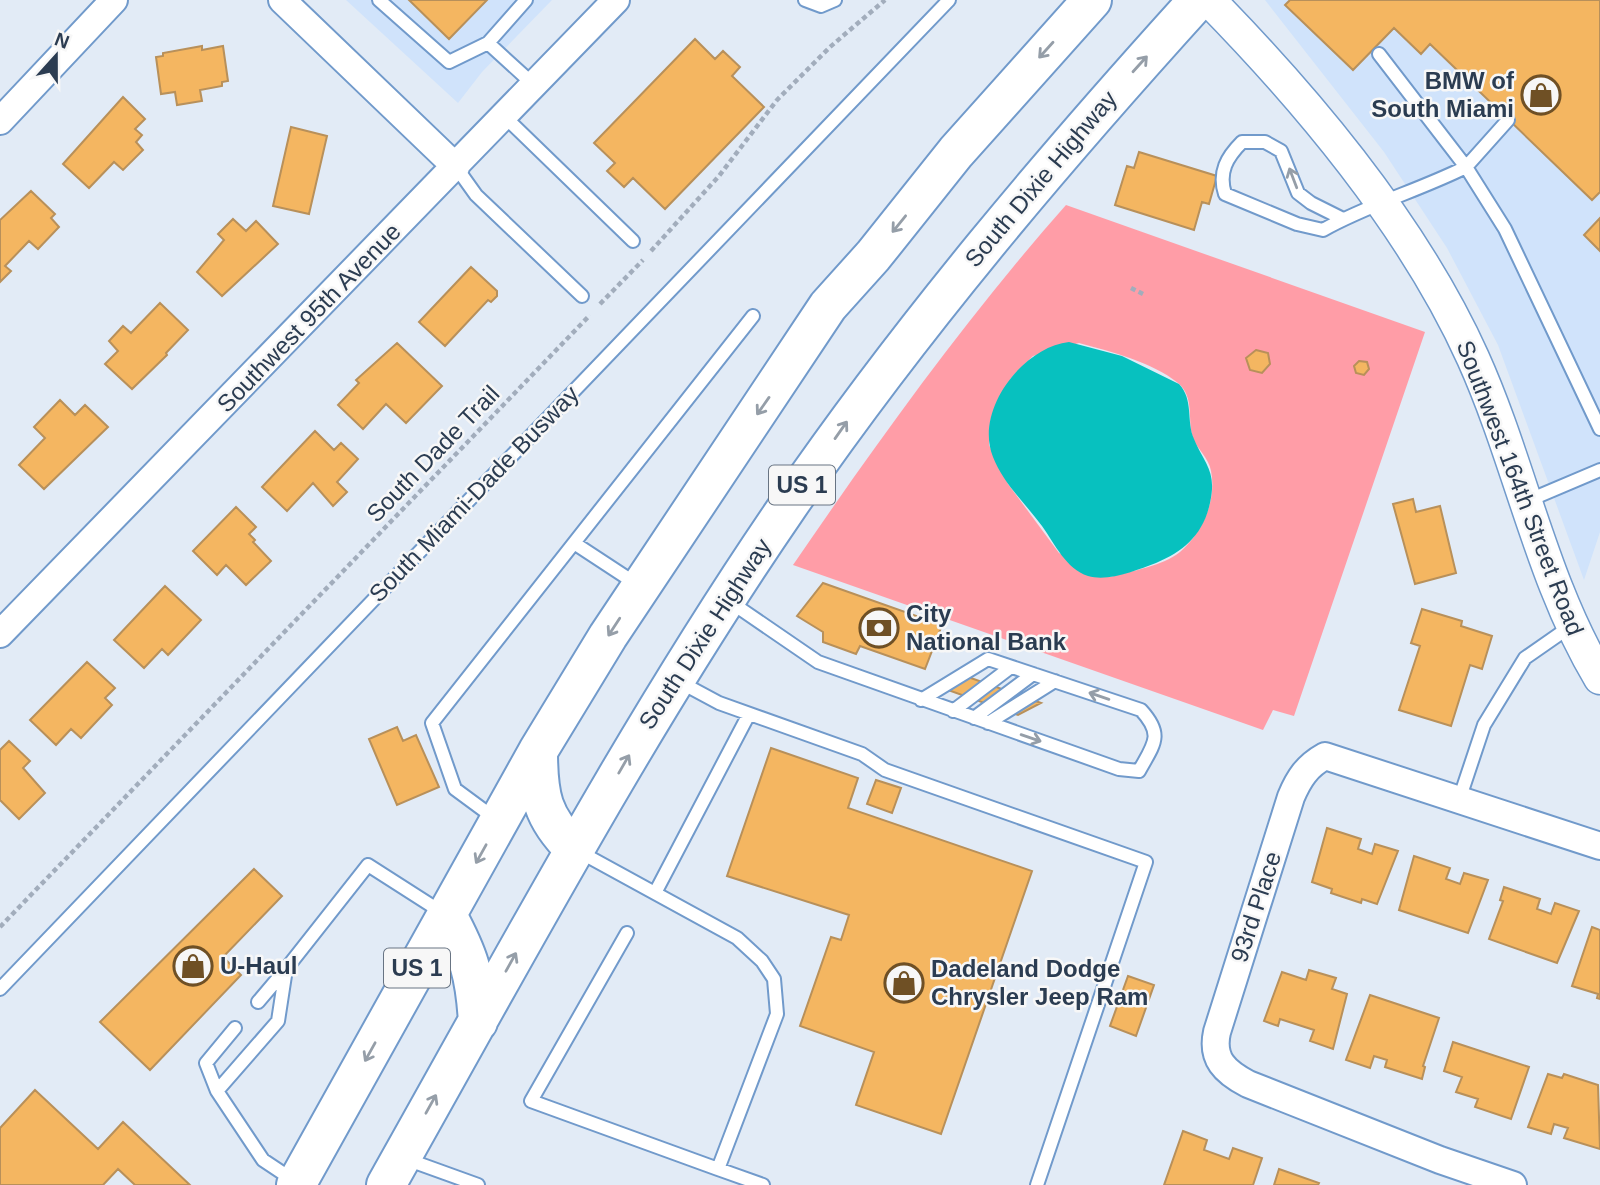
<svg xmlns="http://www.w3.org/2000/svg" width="1600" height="1185" viewBox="0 0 1600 1185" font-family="Helvetica,sans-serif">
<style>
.built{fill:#d0e3fb}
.green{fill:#ff9da7;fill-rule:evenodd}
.water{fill:#07c1bf}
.building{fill:#f4b661;stroke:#b8905a;stroke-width:2}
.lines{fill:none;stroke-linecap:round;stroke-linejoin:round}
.service-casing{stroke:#719acb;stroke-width:16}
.minor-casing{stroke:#719acb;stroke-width:30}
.tertiary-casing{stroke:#719acb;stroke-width:35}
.trunk-casing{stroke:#719acb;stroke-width:42}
.path{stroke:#a2adbc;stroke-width:4.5;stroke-dasharray:5 3.5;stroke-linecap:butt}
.service{stroke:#fff;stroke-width:12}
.minor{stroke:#fff;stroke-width:26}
.tertiary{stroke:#fff;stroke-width:32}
.trunk{stroke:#fff;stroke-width:38}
.oneway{stroke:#959ea8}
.labels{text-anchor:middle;stroke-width:5;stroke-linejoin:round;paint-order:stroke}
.shield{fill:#f7f7f7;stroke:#687483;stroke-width:2}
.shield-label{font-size:23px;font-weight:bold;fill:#2b3c51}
.poi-label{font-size:24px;font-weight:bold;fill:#2b3c51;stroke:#f7f7f7;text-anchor:start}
.street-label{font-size:24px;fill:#2b3c51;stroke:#f7f7f7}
</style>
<rect width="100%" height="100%" fill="#e2ebf6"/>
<path class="built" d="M346,0h206l-70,72 -24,31z
M1265,0h335v532l-16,48 -86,-235 -51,-97 -63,-96z"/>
<path class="green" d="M1066,205l359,127 -131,384 -21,-6 -10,20 -470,-165c85,-124 173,-247 273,-360zM1079,343c33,9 73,19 99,40 17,14 9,37 15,55 4,11 16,20 18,33 6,30 -9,62 -31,81 -17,14 -49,19 -70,25l-51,-24 -51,-69 -19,-39 2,-27 20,-40 22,-22z"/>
<path class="water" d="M1069,342l53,14 57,28c15,16 7,37 15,55 11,26 23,32 16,64 -7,32 -26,48 -54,60 -19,7 -47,19 -68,13 -22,-7 -33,-32 -46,-50 -17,-23 -39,-43 -49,-69 -19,-47 30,-110 76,-115z"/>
<path class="building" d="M409,0h78l-38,39z
M1290,0h310v192l-8,8 -162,-156 -9,10 -27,-26 -41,42 -68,-65z
M695,39l20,20 8,-8 17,16 -8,9 32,31 -99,102 -32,-31 -9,9 -17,-16 8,-8 -21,-20z
M202,46v4l21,-4 5,35 -6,1v4l-22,4 2,11 -25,4 -2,-13 -14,2 -5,-37 7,-1v-3z
M123,97l22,22 -10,10 7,6 -6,7 7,8 -20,20 -9,-8 -25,26 -26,-24z
M291,127l36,9 -18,78 -36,-8z
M1139,152l78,24 -8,28 -7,-2 -8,28 -79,-25 12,-39 7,2z
M31,191l24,23 -4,4 8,9 -21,22 -9,-8 -24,25 6,5 -11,11v-62z
M1600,218v33l-16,-16z
M233,219l13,12 10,-10 22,23 -56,52 -25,-24 27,-32 -6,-6z
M471,267l26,24v5l-6,6 -3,-2 -43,46 -26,-24z
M160,303l28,27 -22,23 1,2 -35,34 -27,-25 13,-13 -9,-10 14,-15 8,7z
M397,343l45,43 -36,37 -20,-19 -23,25 -25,-24 21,-22 -3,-3z
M1256,350l12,3 2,11 -8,9 -12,-3 -4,-12z
M1359,361l8,1 2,7 -5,6 -8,-2 -2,-7z
M60,400l15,15 10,-10 23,22 -64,62 -25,-24 26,-27 -11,-11z
M315,431l19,19 7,-7 17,16 -21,23 10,10 -14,14 -20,-23 -26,28 -25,-24z
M1413,499l3,13 24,-6 16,67 -41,11 -22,-80z
M236,507l20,20 -7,7 6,6 -2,2 18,19 -25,24 -20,-20 -9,10 -24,-24z
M823,583l119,42 -17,44 -65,-23 -4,8 -33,-12v-10l-26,-16z
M165,586l36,34 -33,35 -6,-6 -18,19 -30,-28z
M1422,609l40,12 -1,5 31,10 -10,33 -12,-4 -19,61 -52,-16 21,-64 -9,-3z
M87,662l28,26 -10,10 7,7 -31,33 -10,-9 -15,16 -26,-25z
M968,677l73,26 -23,12 -70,-25z
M397,727l6,14 13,-6 23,52 -42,18 -28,-66z
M9,741l21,20 -7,7 22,25 -26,26 -19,-19v-50z
M771,748l87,30 -10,30 184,63 -91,263 -85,-29 18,-53 -74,-26 31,-89 10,3 8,-25 -122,-39z
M876,780l25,8 -9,25 -25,-9z
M1327,828l34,11 -3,10 14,5 3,-10 23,7 -21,53 -15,-5 -1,4 -30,-10 1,-4 -20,-7z
M1414,856l36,12 -4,11 14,5 4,-11 24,7 -20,53 -69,-23z
M254,869l28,27 -59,61 18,18 -91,95 -50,-48z
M1504,887l36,12 -3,10 14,5 4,-11 24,8 -22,52 -68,-24 14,-38 -3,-1z
M1592,927l8,3v69l-3,-1 1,-4 -26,-8z
M1309,970l27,8 -4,11 15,5 -14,55 -23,-8 4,-11 -34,-11 -2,7 -14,-5 18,-49 24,8z
M1128,976l26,9 -18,51 -26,-10z
M1370,995l69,23 -16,48 2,1 -3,12 -37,-12 2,-7 -13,-4 -4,12 -24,-8z
M1453,1042l76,25 -18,52 -36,-12 3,-8 -22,-7 6,-15 -18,-6z
M1548,1074l14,4 2,-4 34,11 2,64 -36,-11 4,-10 -14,-4 -3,10 -23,-7z
M35,1090l63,59 25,-27 67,63h-55l-17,-16 -15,16h-103v-57z
M1183,1131l24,9 -3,10 25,9 4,-11 29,10 -9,27h-89z
M1279,1169l40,14 -1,2h-44z"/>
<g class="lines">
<g class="service-casing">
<path id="service" d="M379,0l70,62 39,-19 38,-43
M805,0l16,6 14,-6
M488,43l46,42
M1379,54l87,113 42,-47
M504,116l129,125
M456,167l20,28 106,101
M1343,219l-32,-16 -13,-10 -17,-42 -16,-9h-23c-15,15 -24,30 -17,52l72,30 26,6c44,-25 97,-40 143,-63l39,62 95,200
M1527,501l73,-31
M574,543l64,42
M729,601l89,61 301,107 20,2c15,-27 25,-36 2,-61l-153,-51 -67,41
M678,681l41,22 143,51 23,16 261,92 -109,323
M953,711l58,-44
M974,718l59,-44
M988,723l67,-42
M1459,800l25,-75 41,-67 46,-32
M497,820l-42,-31 -23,-66 321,-407
M578,851l159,87 25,23 12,18 3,35 -59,155 45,16
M655,893l94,-179
M627,933l-96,168 187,68
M0,989l949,-989
M258,1002l28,-33
M217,1091l-11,-28 29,-35
M406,1159l72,26
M293,1180l-30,-20 -46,-69 61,-70 8,-52 82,-104 75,48"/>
</g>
<g class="minor-casing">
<path id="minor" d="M282,0l174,167
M0,121l114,-121
M0,634l616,-634
M1513,1185l-73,-25 -192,-76c-23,-12 -37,-25 -31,-52l74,-235c8,-19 16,-31 34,-41l275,90"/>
</g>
<g class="tertiary-casing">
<path id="tertiary" d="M1209,0c100,102 205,227 264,358 47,104 68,222 127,320"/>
</g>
<g class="trunk-casing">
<path id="trunk" d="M538,751c0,45 4,66 36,98
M447,915c22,41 28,59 31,107
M296,1185l242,-434 70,-115 220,-330 45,-50 83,-104 136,-152
M386,1185c129,-229 253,-462 402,-679 124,-180 264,-345 410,-506"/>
</g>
<path class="path" d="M651,251l68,-75 58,-76 53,-53 55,-47
M1131,288l12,6
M600,304l43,-44
M0,927l590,-612"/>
<use href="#service" class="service"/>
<use href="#minor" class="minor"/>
<use href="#tertiary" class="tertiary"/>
<use href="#trunk" class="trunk"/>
</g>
<defs><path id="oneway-shaft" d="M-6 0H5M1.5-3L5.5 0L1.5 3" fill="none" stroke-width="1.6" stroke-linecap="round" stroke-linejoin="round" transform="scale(1.75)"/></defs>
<g class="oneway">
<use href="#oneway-shaft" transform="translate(1046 50) rotate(132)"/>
<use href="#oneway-shaft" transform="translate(1140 64) rotate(-48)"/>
<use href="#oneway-shaft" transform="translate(1293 178) rotate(-111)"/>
<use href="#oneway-shaft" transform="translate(899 224) rotate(129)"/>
<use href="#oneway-shaft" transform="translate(763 406) rotate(125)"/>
<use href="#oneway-shaft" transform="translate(841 430) rotate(-55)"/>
<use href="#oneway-shaft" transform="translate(614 627) rotate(123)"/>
<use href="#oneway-shaft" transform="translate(1099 696) rotate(-161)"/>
<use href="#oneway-shaft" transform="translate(1031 738) rotate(19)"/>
<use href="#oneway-shaft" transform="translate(624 764) rotate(-60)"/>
<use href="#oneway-shaft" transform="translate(481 854) rotate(119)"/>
<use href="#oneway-shaft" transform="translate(511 962) rotate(-61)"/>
<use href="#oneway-shaft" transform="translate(370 1052) rotate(119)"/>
<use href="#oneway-shaft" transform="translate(431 1104) rotate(-61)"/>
</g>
<defs>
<g id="shop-ring" transform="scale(2.0125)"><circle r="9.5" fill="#f7f7f7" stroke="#6f5025" stroke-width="1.5"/><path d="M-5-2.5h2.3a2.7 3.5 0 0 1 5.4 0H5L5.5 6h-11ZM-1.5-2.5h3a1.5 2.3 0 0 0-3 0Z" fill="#6f5025"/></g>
<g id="bank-ring" transform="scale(2.0125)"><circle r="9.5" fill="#f7f7f7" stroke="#6f5025" stroke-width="1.5"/><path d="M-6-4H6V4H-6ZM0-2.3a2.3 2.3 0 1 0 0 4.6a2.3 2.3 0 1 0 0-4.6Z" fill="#6f5025"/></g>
</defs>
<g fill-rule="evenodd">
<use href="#shop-ring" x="1541" y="95"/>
<use href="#bank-ring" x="879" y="628"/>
<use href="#shop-ring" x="193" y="966"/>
<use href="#shop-ring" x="904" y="983"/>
</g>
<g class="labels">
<g class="shield">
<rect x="769" y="465.5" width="66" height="39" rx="5"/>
<rect x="384" y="948.5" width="66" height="39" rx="5"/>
</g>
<g class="shield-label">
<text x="802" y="493">US 1</text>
<text x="417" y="976">US 1</text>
</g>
<g class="poi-label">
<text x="1514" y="89" text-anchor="end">BMW of<tspan x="1514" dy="28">South Miami</tspan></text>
<text x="906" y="622">City<tspan x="906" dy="28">National Bank</tspan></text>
<text x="220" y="974">U-Haul</text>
<text x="931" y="977">Dadeland Dodge<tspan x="931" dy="28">Chrysler Jeep Ram</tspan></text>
</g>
<g class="street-label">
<text transform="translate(1041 179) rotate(-50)" y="8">South Dixie Highway</text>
<text transform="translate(309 318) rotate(-46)" y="8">Southwest 95th Avenue</text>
<text transform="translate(433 454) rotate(-46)" y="8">South Dade Trail</text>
<text transform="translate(1520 488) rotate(69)" y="8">Southwest 164th Street Road</text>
<text transform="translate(474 494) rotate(-46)" y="8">South Miami-Dade Busway</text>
<text transform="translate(705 634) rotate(-57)" y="8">South Dixie Highway</text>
<text transform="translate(1256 907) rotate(-72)" y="8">93rd Place</text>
</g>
</g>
<g transform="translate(56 56) rotate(21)" stroke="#f7f7f7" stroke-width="5" paint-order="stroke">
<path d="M0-5L12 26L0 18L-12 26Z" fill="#2b3c51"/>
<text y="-10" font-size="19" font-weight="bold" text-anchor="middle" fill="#2b3c51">N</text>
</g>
</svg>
